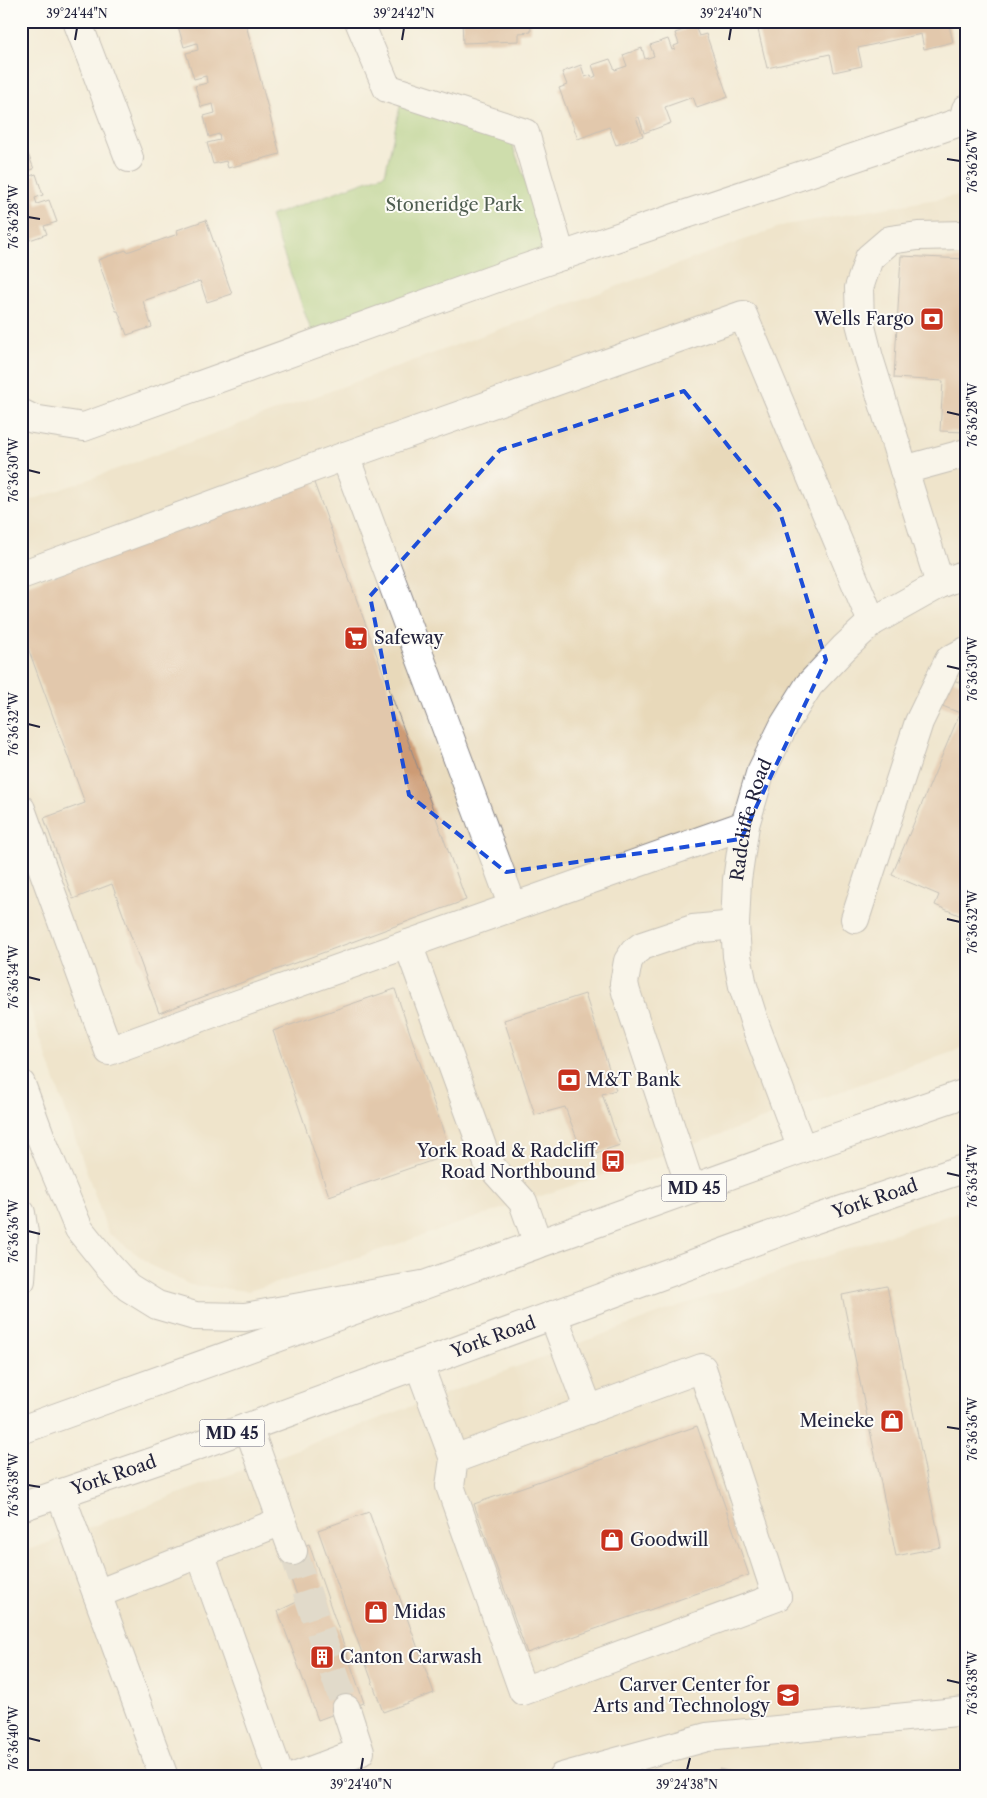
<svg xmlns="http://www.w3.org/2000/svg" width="987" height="1798" viewBox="0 0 987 1798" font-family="'Libre Caslon Text',serif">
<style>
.built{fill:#e8d9ba}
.green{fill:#a1cb77;stroke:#627659}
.building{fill:#cd9b74}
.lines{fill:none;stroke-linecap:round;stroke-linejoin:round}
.minor-tunnel{stroke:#cac4b9;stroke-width:28;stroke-dasharray:28 14;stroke-linecap:butt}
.minor-casing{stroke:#8b888a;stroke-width:30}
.major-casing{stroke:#8b888a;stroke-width:30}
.highway-casing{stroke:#8b888a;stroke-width:30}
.minor{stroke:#fff;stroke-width:28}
.major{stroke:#fff;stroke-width:28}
.highway{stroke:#fff;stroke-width:28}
.marked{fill:none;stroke:#1d4ed8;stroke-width:4;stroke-dasharray:10 6;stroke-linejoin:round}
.ticks{fill:none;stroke:#22223b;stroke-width:2}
.labels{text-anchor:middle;stroke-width:4;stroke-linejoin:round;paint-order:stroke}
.shield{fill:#fdfcf7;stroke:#646373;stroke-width:1}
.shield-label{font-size:16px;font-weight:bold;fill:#22223b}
.park-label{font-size:18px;fill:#4e5d50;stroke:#fdfcf7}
.poi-label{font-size:18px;fill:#22223b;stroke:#fdfcf7;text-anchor:start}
.street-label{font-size:18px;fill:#22223b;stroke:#fdfcf7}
.neatline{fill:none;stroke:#22223b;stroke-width:2}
.ticks-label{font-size:12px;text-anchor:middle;fill:#22223b}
</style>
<rect width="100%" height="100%" fill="#fdfcf7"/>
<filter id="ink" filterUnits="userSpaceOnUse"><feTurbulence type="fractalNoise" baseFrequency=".02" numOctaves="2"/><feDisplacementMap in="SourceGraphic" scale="10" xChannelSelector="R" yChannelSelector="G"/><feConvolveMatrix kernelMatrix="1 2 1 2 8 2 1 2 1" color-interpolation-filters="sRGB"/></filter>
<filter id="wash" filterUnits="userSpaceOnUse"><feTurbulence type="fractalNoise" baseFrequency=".0096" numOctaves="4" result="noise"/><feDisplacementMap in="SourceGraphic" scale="20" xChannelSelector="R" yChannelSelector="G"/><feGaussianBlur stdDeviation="1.12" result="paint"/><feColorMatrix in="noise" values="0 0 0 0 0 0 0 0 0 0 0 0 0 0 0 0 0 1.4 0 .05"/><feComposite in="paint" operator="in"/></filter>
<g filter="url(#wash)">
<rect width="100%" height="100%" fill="#f4edd9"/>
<path class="built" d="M966,194v852l-291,105 -364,122 -63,18 -58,-6 -36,-18 -46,-34 -87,-250v-479l764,-279z
M966,1209v568h-945v-224l655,-246z"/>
<path class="green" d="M401,102l106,29 39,104 -9,21 -224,80 -43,-120 115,-42z"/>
<g id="blocks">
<path class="building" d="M188,21h57l35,133 -52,14 -2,-7 -13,3 -6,-21 13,-3 -1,-6 -10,3 -5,-21 11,-3 -2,-9 -12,3 -6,-21 12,-3 -1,-7 -12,3 -8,-26 12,-3 -1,-7 -13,4 -6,-21 11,-3z
M462,21h68l1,11 -12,1v8l-56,2z
M756,21h192l5,21 -29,7 -3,-15 -63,14 4,18 -28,6 -4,-18 -63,14z
M695,26l4,10 7,-2 22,63 -31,11 -4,-11 -28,10 6,16 -27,10 -5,-16 -3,1 7,18 -27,9 -7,-18 -31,12 -19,-51 8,-3 -5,-13 19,-7 4,12 6,-2 1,3 4,-2 -4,-11 18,-6 5,11 12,-4 -4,-11 19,-7 3,11 9,-3 -4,-11 18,-6 4,11 3,-1 -1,-3 5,-2 -4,-11z
M26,149l8,20 -12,3 2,6 12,-4 7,21 -8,3 2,6 12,-4 8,22 -13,4 3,8 -26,9v-92z
M206,220l26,74 -25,8 -7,-21 -57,20 9,26 -25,8 -9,-24h-2l-18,-51 28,-10 1,2 51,-18 -1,-4z
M901,256l65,3v173l-26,-1 3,-50 -49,-3z
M313,480l153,420 -307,113 -47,-129 -39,15 -29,-81 41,-15 -64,-174v-42z
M951,679l15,6v233l-31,-13 4,-10 -47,-20 68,-162 -20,-8z
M395,989l56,165 -122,42 -56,-165z
M585,994l31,96 -14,4 18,51 -36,12 -19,-50 -30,8 -31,-95z
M887,1286l54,261 -45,9 -54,-261z
M697,1426l52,149 -222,78 -53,-149z
M369,1512l65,181 -51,19 -65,-182z
M309,1544l55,159 -46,17 -40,-109 21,-10 -17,-46z
M719,1769l35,7v1h-37z
M802,1770l23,6v1h-24z"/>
</g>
</g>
<g filter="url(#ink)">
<use href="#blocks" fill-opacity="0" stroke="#8b888a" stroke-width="1"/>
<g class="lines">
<path class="minor-tunnel" d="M293,1551l53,158"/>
<g class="minor-casing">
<g id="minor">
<path d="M77,21l52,137"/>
<path d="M359,21l28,67 138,45 36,123"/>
<path d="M21,413l12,6 51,8 424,-153 455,-153 3,-12"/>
<path d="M345,456l168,451"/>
<path d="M904,470l-35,-112 -9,-35 -1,-35 10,-30 21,-18 28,-4 48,-1"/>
<path d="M21,575l324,-119 398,-141 129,307"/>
<path d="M940,584l-36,-114 62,-17"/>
<path d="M21,809l88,242 118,-43 518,-183"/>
<path d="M855,919l64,-197 30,-62 17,-9"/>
<path d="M408,944l80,219 35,39 15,42"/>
<path id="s1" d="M802,1149l-46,-122 -13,-41 -6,-30 -2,-31 2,-45 8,-55 15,-51 24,-49 25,-40 35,-37 28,-26 68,-38 26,-10"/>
<path d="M691,1189l-65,-197 -2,-9 4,-22 6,-9 8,-6 51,-17 42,-4"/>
<path d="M553,1315l36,95"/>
<path d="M419,1365l35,94 248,-91 75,229 -254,94 -73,-205 4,-27"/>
<path d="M248,1427l45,124"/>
<path d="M60,1493l104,284"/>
<path d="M200,1553l80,224"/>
<path d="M97,1594l185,-73"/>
<path d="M294,1777l66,-25 -14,-43"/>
<path d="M562,1777l145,-40 259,-26"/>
</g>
</g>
<g class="major-casing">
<g id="major">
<path d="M21,1430l781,-281 164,-56"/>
<path id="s2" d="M21,1507l143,-49 643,-236 159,-54"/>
</g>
</g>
<g class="highway-casing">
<path id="highway" d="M21,1084l20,54 38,91 28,35 21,23 29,18 38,11 50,1 177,-32
M21,1213l3,20 -3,47"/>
</g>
<use href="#minor" class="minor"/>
<use href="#major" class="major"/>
<use href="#highway" class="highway"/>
</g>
</g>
<path d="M0 0H987V1798H0ZM684,391l95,118 47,151 -85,179 -235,33 -97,-77 -39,-199 130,-146z" fill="#f4edd9" fill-opacity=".55" fill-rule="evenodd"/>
<path class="marked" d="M684,391l95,118 47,151 -85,179 -235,33 -97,-77 -39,-199 130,-146z"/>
<path class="ticks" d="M75,40l2,-12M402,40l2,-12M729,40l2,-12M947,159l13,2M28,217l12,2M947,412l13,3M28,470l12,3M947,666l13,3M28,724l12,3M947,919l13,3M28,977l12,3M947,1173l13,3M28,1231l12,3M947,1427l13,2M28,1485l12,2M947,1680l13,3M28,1738l12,3M361,1770l2,-12M687,1770l3,-12"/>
<defs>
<g id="bank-square" transform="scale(1.25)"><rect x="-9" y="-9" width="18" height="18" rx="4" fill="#c8321e" stroke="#fdfcf7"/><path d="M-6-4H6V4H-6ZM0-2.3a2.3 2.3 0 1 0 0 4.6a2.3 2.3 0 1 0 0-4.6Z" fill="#fff"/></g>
<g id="supermarket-square" transform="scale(1.25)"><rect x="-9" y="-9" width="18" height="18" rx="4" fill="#c8321e" stroke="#fdfcf7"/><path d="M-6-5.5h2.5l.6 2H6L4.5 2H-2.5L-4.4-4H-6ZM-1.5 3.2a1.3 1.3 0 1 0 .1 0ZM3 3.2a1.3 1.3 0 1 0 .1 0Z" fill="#fff"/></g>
<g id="bus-square" transform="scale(1.25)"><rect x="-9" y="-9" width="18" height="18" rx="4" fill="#c8321e" stroke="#fdfcf7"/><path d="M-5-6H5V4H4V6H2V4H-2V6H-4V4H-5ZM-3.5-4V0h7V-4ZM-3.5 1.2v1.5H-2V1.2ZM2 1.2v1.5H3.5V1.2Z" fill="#fff"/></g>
<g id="shop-square" transform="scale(1.25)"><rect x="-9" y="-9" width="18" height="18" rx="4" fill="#c8321e" stroke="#fdfcf7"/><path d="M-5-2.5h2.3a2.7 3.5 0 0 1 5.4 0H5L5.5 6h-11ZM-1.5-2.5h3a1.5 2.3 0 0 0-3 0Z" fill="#fff"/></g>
<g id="building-square" transform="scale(1.25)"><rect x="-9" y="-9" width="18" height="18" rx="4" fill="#c8321e" stroke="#fdfcf7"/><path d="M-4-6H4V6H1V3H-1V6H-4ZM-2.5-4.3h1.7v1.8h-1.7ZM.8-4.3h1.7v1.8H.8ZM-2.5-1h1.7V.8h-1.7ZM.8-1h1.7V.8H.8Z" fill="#fff"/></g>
<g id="school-square" transform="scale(1.25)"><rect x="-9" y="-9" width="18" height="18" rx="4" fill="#c8321e" stroke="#fdfcf7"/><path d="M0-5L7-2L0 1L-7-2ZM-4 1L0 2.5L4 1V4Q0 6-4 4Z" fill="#fff"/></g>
</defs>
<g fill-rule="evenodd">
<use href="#bank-square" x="932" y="319"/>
<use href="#supermarket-square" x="356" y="638"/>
<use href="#bank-square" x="569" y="1080"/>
<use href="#bus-square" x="613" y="1161"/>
<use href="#shop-square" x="892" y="1421"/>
<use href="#shop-square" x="612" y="1540"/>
<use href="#shop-square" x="376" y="1612"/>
<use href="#building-square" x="322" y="1657"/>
<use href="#school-square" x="788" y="1695"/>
</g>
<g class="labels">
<g class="shield">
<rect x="661.5" y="1174.5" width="65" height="27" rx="4"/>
<rect x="199.5" y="1419.5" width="65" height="27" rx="4"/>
</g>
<g class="shield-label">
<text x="694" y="1194">MD 45</text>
<text x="232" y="1439">MD 45</text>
</g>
<g class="park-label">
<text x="454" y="211">Stoneridge Park</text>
</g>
<g class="poi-label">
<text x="914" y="325" text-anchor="end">Wells Fargo</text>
<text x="374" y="644">Safeway</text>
<text x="586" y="1086">M&amp;T Bank</text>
<text x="596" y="1157" text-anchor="end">York Road &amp; Radcliff<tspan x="596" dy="21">Road Northbound</tspan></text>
<text x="874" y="1427" text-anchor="end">Meineke</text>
<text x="630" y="1546">Goodwill</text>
<text x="394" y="1618">Midas</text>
<text x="340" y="1663">Canton Carwash</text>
<text x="770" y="1691" text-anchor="end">Carver Center for<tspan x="770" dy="21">Arts and Technology</tspan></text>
</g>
<g class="street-label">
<text dy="6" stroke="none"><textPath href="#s1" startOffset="342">Radcliffe Road</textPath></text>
<text dy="6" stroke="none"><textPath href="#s2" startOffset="908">York Road</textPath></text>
<text dy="6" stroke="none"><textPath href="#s2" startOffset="502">York Road</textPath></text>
<text dy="6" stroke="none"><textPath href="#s2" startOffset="98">York Road</textPath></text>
</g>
</g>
<rect width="987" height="1798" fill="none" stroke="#fdfcf7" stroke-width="55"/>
<rect x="28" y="28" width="932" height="1742" class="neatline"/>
<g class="ticks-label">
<text x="77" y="18">39°24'44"N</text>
<text x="404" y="18">39°24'42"N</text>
<text x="731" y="18">39°24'40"N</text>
<text transform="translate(973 161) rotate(-90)" y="4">76°36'26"W</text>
<text transform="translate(14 217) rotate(-90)" y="4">76°36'28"W</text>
<text transform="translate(973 415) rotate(-90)" y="4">76°36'28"W</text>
<text transform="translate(14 470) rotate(-90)" y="4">76°36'30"W</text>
<text transform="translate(973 669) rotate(-90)" y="4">76°36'30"W</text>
<text transform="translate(14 724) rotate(-90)" y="4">76°36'32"W</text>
<text transform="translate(973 922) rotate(-90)" y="4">76°36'32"W</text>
<text transform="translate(14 977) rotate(-90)" y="4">76°36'34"W</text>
<text transform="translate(973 1176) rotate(-90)" y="4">76°36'34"W</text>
<text transform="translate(14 1231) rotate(-90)" y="4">76°36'36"W</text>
<text transform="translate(973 1429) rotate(-90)" y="4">76°36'36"W</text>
<text transform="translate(14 1485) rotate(-90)" y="4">76°36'38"W</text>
<text transform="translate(973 1683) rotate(-90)" y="4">76°36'38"W</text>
<text transform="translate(14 1738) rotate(-90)" y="4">76°36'40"W</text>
<text x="361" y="1789">39°24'40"N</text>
<text x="687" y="1789">39°24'38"N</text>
</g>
</svg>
